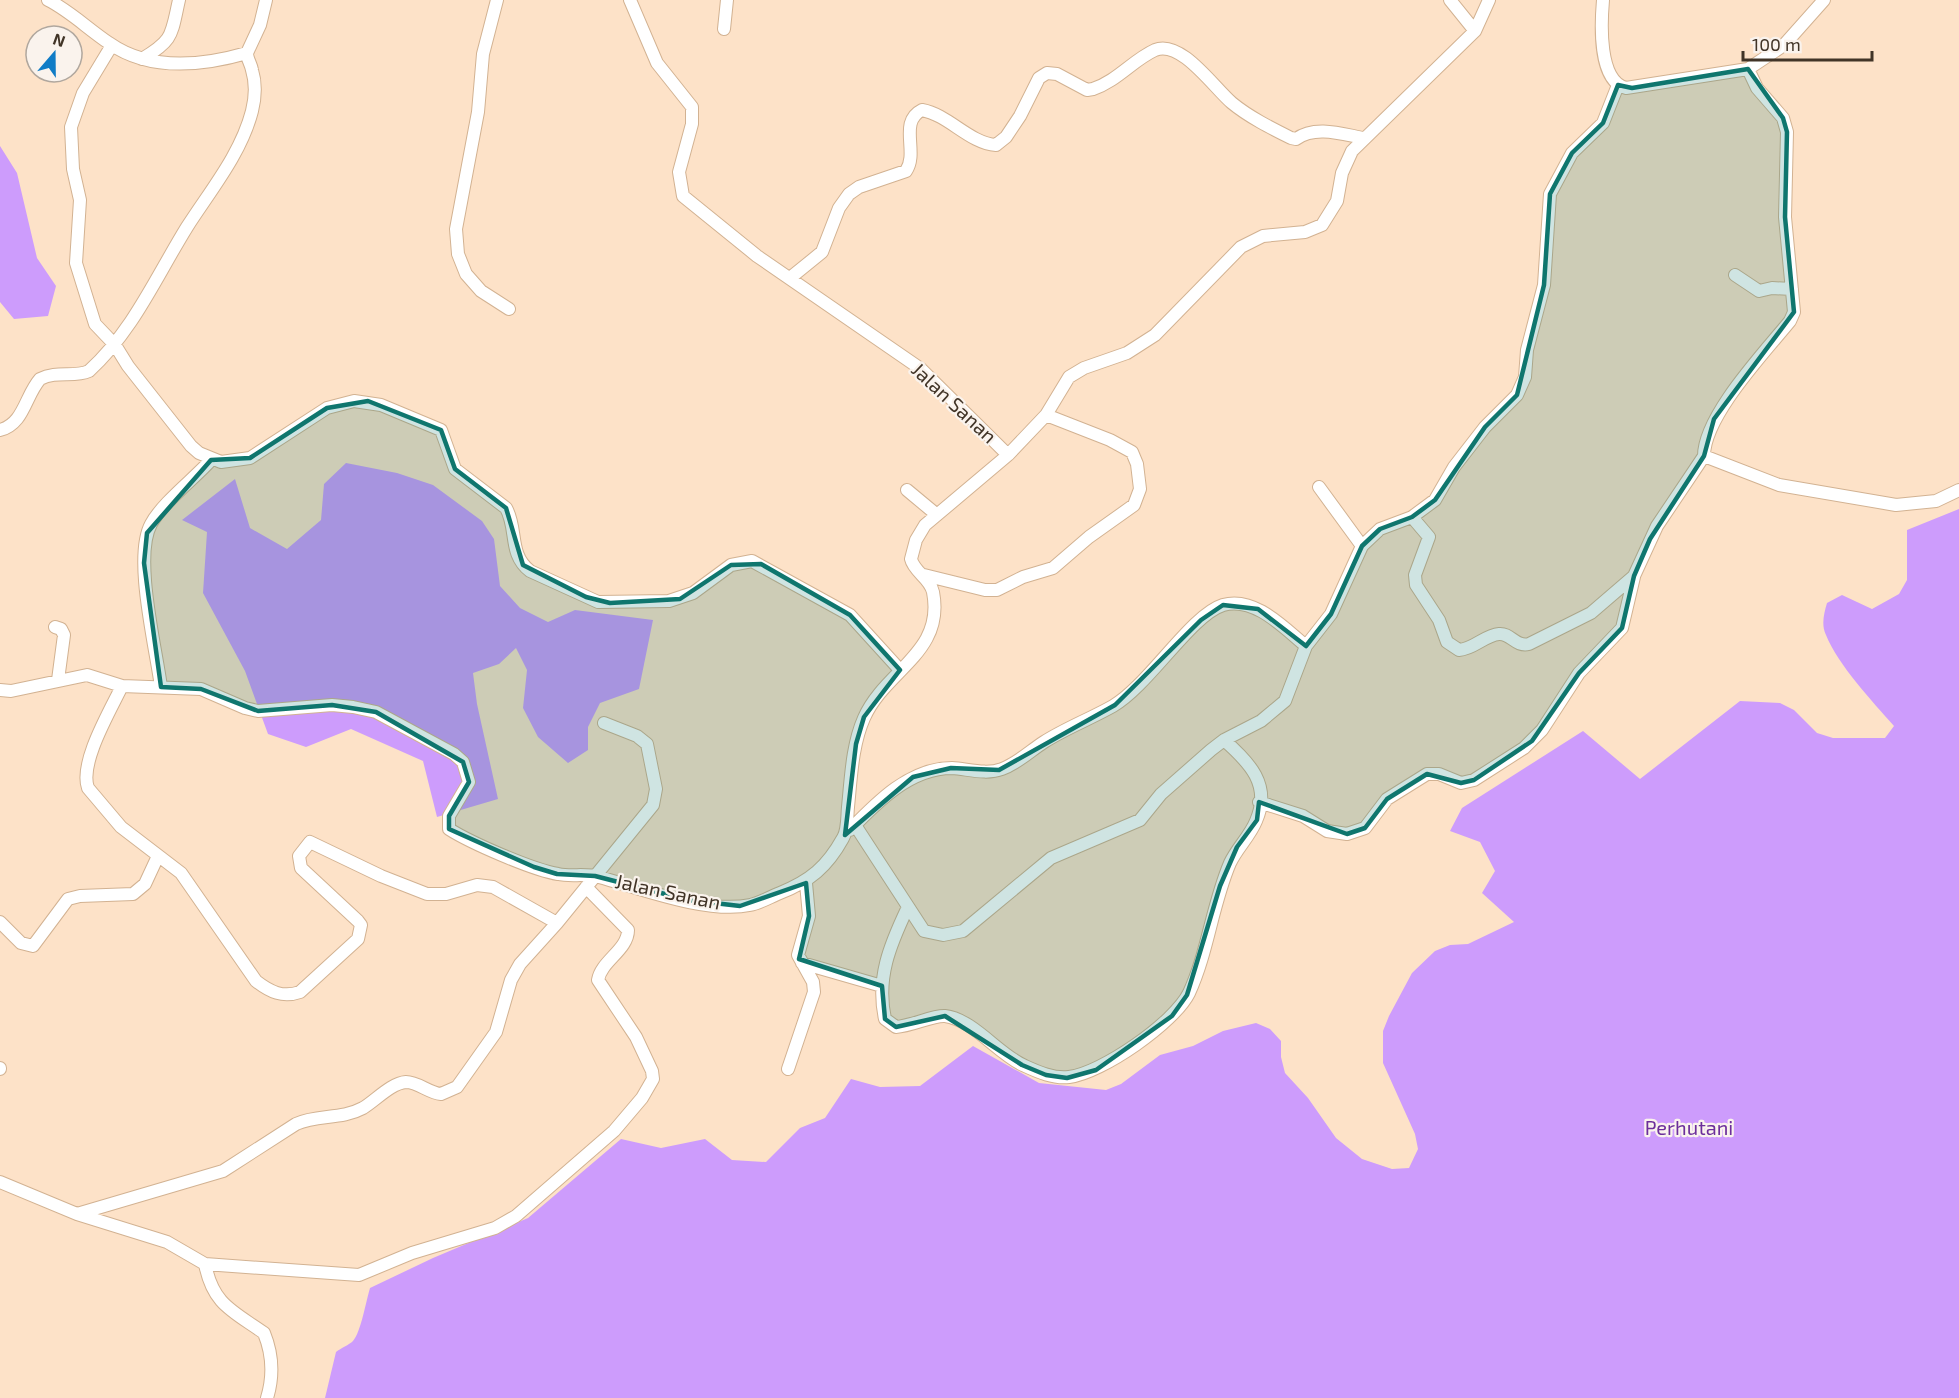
<svg xmlns="http://www.w3.org/2000/svg" width="1959" height="1398" viewBox="0 0 1959 1398" font-family="'Exo 2',sans-serif">
<style>
.forest{fill:#cd9cfc}
.lines{fill:none;stroke-linecap:round;stroke-linejoin:round}
.minor-casing{stroke:#d2b292;stroke-width:14}
.minor{stroke:#fff;stroke-width:12}
.marked{fill:#0f766e;fill-opacity:0.2;stroke:#0f766e;stroke-width:4.5;stroke-linejoin:round}
.labels{text-anchor:middle;stroke-width:4.5;stroke-linejoin:round;paint-order:stroke}
.street-label{font-size:20px;fill:#413427;stroke:#faf3ed}
.park-label{font-size:20px;fill:#6c2e9b;stroke:#faf3ed}
</style>
<rect width="100%" height="100%" fill="#fde2c8"/>
<path class="forest" d="M0,146l17,27 20,85 19,28 -8,30 -34,3 -14,-17z
M346,463l51,10 36,12 49,36 12,18 6,47 20,22 28,14 27,-12 78,10 -14,69 -39,14 -12,24v23l-20,13 -30,-26 -15,-29 4,-38 -11,-22 -17,16 -26,9 4,31 21,95 -61,18 -14,-56 -72,-32 -45,18 -38,-13 -23,-63 -42,-78 4,-61 -25,-12 53,-41 15,49 37,21 34,-29 3,-36z
M1959,509v889h-1634l11,-46c5,-4 13,-7 17,-11 8,-9 13,-40 17,-53l63,-30 95,-40 93,-79 40,9 44,-9 27,21 34,2 34,-34 25,-10 26,-39 29,8 40,-1 53,-40 66,37 67,7 15,-6 39,-29 33,-9 30,-15 33,-8 14,6 11,12v16l4,16 23,25 28,40 26,21 30,10 17,-1 9,-19 -3,-15 -32,-71v-32l6,-15 23,-43 23,-22 15,-6 18,-1 46,-22 -32,-29 13,-22 -15,-29 -30,-11 12,-23 121,-77 57,48 100,-78 40,2 14,7 23,23 16,5h52l9,-12c-21,-24 -56,-61 -68,-91 -5,-10 -2,-22 1,-32l15,-8 30,14 27,-15 8,-14v-50z"/>
<g class="lines">
<g class="minor-casing">
<path id="minor" d="M48,0c22,11 40,29 61,43 41,29 93,23 138,10
M497,0l-14,54 -5,58 -22,117 2,25 8,20 15,17 28,18
M1450,0l25,31
M1603,0c-2,23 -5,81 23,88l122,-19 36,-24 40,-45
M724,29l3,-29
M112,45l-29,48 -12,34 2,42 7,31 -4,63 19,61 20,21 13,21 63,80 8,7 22,9 29,-4 77,-50 27,-7 27,4 60,25 14,39 51,39c12,21 2,46 24,63l68,31 71,-1 24,-8 38,-28 21,-4 98,54 50,55
M142,59c32,-19 29,-24 37,-59
M1735,275l24,16 13,-3 20,1
M790,278l32,-26 17,-44 10,-14 10,-7 47,-16c13,-19 -8,-49 16,-61 27,5 47,33 74,35l10,-8 14,-21 19,-38 8,-5 10,1 30,16 6,-1c24,-8 40,-29 62,-39 26,-11 59,38 77,53 17,14 39,25 59,35l5,1c19,-14 46,-5 67,-1
M0,430c24,-6 25,-34 40,-51 17,-9 34,-1 49,-8 44,-40 67,-94 98,-144 23,-36 54,-73 65,-116 3,-12 4,-28 0,-41 -1,-6 -5,-11 -5,-17l13,-28 6,-25
M1008,455l38,-40 23,-38 15,-9 43,-15 28,-18 86,-88 22,-11 42,-4 17,-7 15,-24 5,-28 10,-22 123,-120 14,-31
M1704,456l75,29 117,20 40,-4 23,-11
M1319,487l43,59
M907,490l30,25
M1412,517l17,20 -14,38 1,10 23,35 8,22 12,8c15,-1 26,-15 40,-16 12,-1 16,13 30,10l62,-31 43,-37 23,-50 47,-70c0,-40 60,-103 86,-135l4,-9 -9,-95 2,-85 -4,-14 -26,-30 -9,-19
M924,575l61,15h12l26,-13 30,-9 36,-31 45,-32 6,-16 -3,-25 -5,-12 -22,-12 -64,-25
M55,627l6,2 3,6 -6,45
M122,686c-12,25 -43,77 -34,102l33,39 60,46 75,108c14,11 27,17 44,11l58,-53 3,-14 -3,-4 -57,-53 -2,-12 11,-14 71,34 46,18h19l31,-9 16,2 64,36
M161,687c-5,-39 -28,-130 -10,-163 12,-22 43,-45 60,-64
M0,690l11,1 76,-16 35,11 79,3 44,19 13,3 74,-6 21,2 23,5 78,42 9,8 6,20 -20,34v13c22,14 84,41 109,45 13,3 28,-1 41,3 41,11 108,37 151,28 10,-2 20,-8 30,-12 30,-12 47,-26 63,-55 5,-8 4,-22 5,-31 3,-29 4,-62 16,-89 21,-48 81,-65 69,-126 -3,-14 -19,-20 -22,-33l5,-19 9,-15 83,-70 -87,-86 -164,-113 -74,-60 -4,-24 13,-48v-17l-35,-44 -27,-63
M1259,802l44,14 24,15 20,3 18,-6 22,-29 40,-25h12l22,9 13,-3 50,-32 18,-18 37,-57 43,-45 12,-51
M855,825l69,106 19,4 20,-4 88,-73 89,-38 21,-26 50,-44 13,-10 37,-19 24,-20 21,-55 25,-32 31,-68 18,-17 32,-12 23,-17 19,-33 31,-40 32,-32 8,-18 2,-27 17,-65 6,-91 22,-41 31,-30 15,-38
M850,830c27,-28 60,-62 102,-62 16,1 34,7 50,1 16,-6 28,-18 42,-27 22,-14 46,-23 69,-36 36,-21 78,-91 110,-101 32,-9 61,23 83,41
M907,909c-17,36 -31,69 -22,110l11,8c16,-1 37,-12 49,-11 28,3 55,40 80,50 13,6 29,13 44,11 33,-4 105,-54 120,-84 19,-41 23,-88 41,-130 7,-15 20,-27 26,-42 16,-36 -7,-59 -32,-81
M0,922l21,21 12,3 35,-47 12,-3 53,-2 12,-10 13,-28
M802,963l80,23
M0,1068v1
M788,1069l26,-77 -1,-10 -15,-27 11,-39 -3,-33
M0,1182l77,32 90,28 38,22c8,41 28,47 59,69 9,22 10,42 3,65
M77,1214l146,-43 73,-47c21,-10 45,-4 67,-16 12,-7 28,-25 43,-26 12,0 23,11 35,12l16,-7 39,-55 15,-52 9,-16 37,-41 96,-118 3,-16 -9,-45 -10,-8 -33,-13
M205,1264l154,11 53,-22 83,-25 21,-12 98,-85 28,-33 11,-19 -1,-8 -16,-34 -38,-57c3,-19 30,-30 30,-50l-42,-43"/>
</g>
<use href="#minor" class="minor"/>
</g>
<path class="marked" d="M1748,69l35,49 4,14 -2,85 9,95 -80,107 -10,37 -54,83 -16,37 -12,52 -43,45 -47,68 -58,39 -13,3 -34,-9 -40,25 -22,29 -18,6 -88,-32 -2,18 -20,27 -17,39 -33,109 -15,21 -76,54 -29,8 -21,-3 -24,-10 -77,-49 -49,11 -11,-8 -3,-33 -83,-27 10,-43 -3,-33 -66,23 -52,-6 -93,-24 -38,-2 -23,-7 -85,-38v-13l20,-34 -6,-20 -87,-50 -44,-7 -74,6 -57,-22 -40,-2 -17,-124 3,-30 64,-73 39,-2 77,-50 41,-7 73,29 14,39 51,39 17,57 63,32 24,6 70,-4 51,-34 30,-1 89,51 50,55 -36,47 -8,27 -11,91 68,-58 38,-9 48,2 116,-65 86,-85 22,-15 35,4 48,37 25,-32 31,-68 18,-17 32,-12 23,-17 50,-73 32,-32 27,-110 6,-91 22,-41 31,-30 15,-38 14,3z"/>
<g class="labels">
<g class="street-label">
<text transform="translate(954 403) rotate(43)" y="7">Jalan Sanan</text>
<text transform="translate(668 892) rotate(12)" y="7">Jalan Sanan</text>
</g>
<g class="park-label">
<text x="1689" y="1135">Perhutani</text>
</g>
</g>
<g transform="translate(54 54) rotate(20)"><circle r="28" fill="#faf3ed" stroke="#b0a79e" stroke-width="1.5"/>
<path d="M0-4.5L10 22L0 15L-10 22Z" fill="#107cc6"/>
<text y="-9" font-size="16" font-weight="bold" text-anchor="middle" fill="#413427">N</text>
</g>
<path d="M1743 51v9h129v-9" fill="none" stroke="#413427" stroke-width="3"/>
<text x="1752" y="51" font-size="18" fill="#413427" stroke="#faf3ed" stroke-width="4.5" paint-order="stroke">100 m</text>
</svg>
